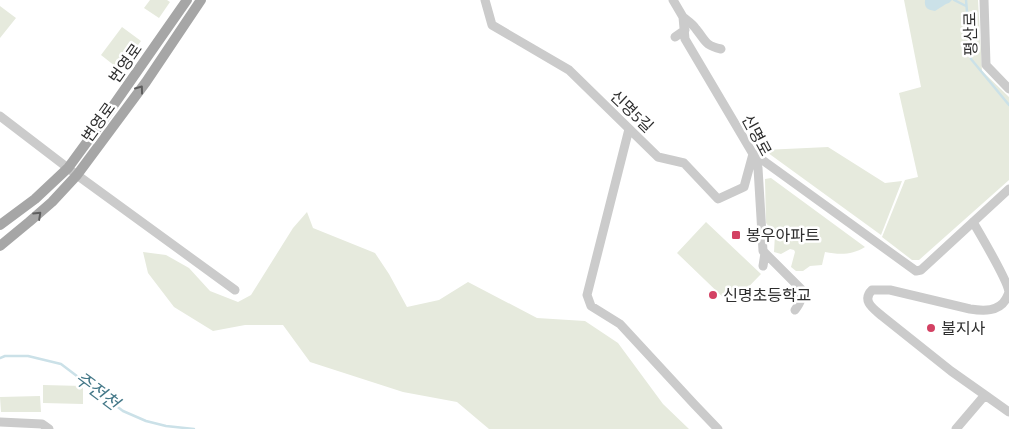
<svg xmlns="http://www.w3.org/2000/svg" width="1009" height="429" viewBox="0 0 1009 429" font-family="'Source Sans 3','Noto Sans KR',sans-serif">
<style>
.green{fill:#e6eadd}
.water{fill:#cbe1e8}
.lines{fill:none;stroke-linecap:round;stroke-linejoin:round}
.stream{stroke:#cbe1e8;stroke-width:2.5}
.minor{stroke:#cbcbcb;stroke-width:9}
.major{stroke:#a6a6a6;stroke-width:10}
.oneway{stroke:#5e5e5e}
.poi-dot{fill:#d34163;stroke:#fff;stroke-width:2}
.labels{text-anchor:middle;stroke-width:5;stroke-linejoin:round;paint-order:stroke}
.street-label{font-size:16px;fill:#2e2e2e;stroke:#fff}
.poi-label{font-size:16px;fill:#2e2e2e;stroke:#fff;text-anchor:start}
.water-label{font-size:18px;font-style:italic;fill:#447888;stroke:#fff}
</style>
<rect width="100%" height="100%" fill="#fff"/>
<path class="green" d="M150,0h17l3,2 -11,16 -15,-10z
M904,0h74l4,71 27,26v83l-90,80h-7l-30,-23 23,-57 13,-3 -19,-84 22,-6z
M0,6l16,12 -16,20z
M122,27l19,14 -21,29 -19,-15z
M828,147l57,36 17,-2 -21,54 -117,-85z
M771,178l94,69c-13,8 -25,8 -40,5l-3,13 -12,1 -7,5h-7l-5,-4 4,-15 -1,-2 -4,-1 -9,5 -7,-2 1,-18 -9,-11 -1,-44z
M307,212l6,16 62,25 14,21 18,33 32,-7 29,-18 69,36 48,3 33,22 45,61 26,25h-200l-32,-27 -54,-10 -93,-30 -27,-37h-38l-32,6 -39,-24 -26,-34 -5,-21 23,3 23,13 21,23 28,11 13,-7 42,-67z
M706,222l55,52 -30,31 -54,-52z
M43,385l40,1v18l-40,-1z
M40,396l1,16h-40l-1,-15z"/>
<path class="water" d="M925,0h27l-3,3 -3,1 -11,7c-7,-1 -11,-3 -10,-11z"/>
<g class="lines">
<path class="stream" d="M954,0l12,6
M966,0l5,59 38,46
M0,358l5,-2h23l33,8 62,47 23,10 20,5 28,3"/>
<path class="minor" d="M485,0l7,25 77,45 89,87 26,6 34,36 26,-12 9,-33
M673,0l10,17 2,22 68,115 5,14 5,83 38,38c2,9 -1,14 -6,21
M984,0l2,65 23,24
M683,17c5,4 10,7 13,12 10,12 8,16 25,20
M675,37l10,-7
M0,116l77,59 158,115
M629,129l-42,166 4,11 29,18 74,80 24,25
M754,154l162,117 5,-1 88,-81
M973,222c7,12 35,59 36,70 0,1 -3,7 -3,7 -7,13 -23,12 -36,10l-80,-19h-18c-11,11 2,19 10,26l69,55 34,24
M763,266l2,-13
M0,422l42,2 7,5
M956,429l29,-34 24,17"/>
<path class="major" d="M0,225l35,-26 33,-31 38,-52 81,-116
M0,246l29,-24 23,-20 25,-27 69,-93 55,-82"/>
</g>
<defs><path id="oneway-chevron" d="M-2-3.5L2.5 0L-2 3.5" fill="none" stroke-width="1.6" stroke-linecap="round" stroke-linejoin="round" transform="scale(1.25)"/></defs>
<g class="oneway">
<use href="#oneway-chevron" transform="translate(140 89) rotate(-54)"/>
<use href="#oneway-chevron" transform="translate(38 215) rotate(-43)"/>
</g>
<g class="poi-dot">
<rect x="731" y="230" width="10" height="10" rx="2.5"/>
<circle cx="713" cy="295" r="5"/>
<circle cx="931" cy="328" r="5"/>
</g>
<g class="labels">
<g class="street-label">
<text transform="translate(970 34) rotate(-91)" y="6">평산로</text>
<text transform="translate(125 63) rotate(-55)" y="6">번영로</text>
<text transform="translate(632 111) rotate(44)" y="6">신명5길</text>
<text transform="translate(98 122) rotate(-54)" y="6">변영로</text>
<text transform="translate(757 135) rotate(62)" y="6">신명로</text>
</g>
<g class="poi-label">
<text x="746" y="241">봉우아파트</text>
<text x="723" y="301">신명초등학교</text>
<text x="941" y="334">불지사</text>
</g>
<g class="water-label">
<text transform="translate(97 391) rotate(37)" y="6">주전천</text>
</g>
</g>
</svg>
